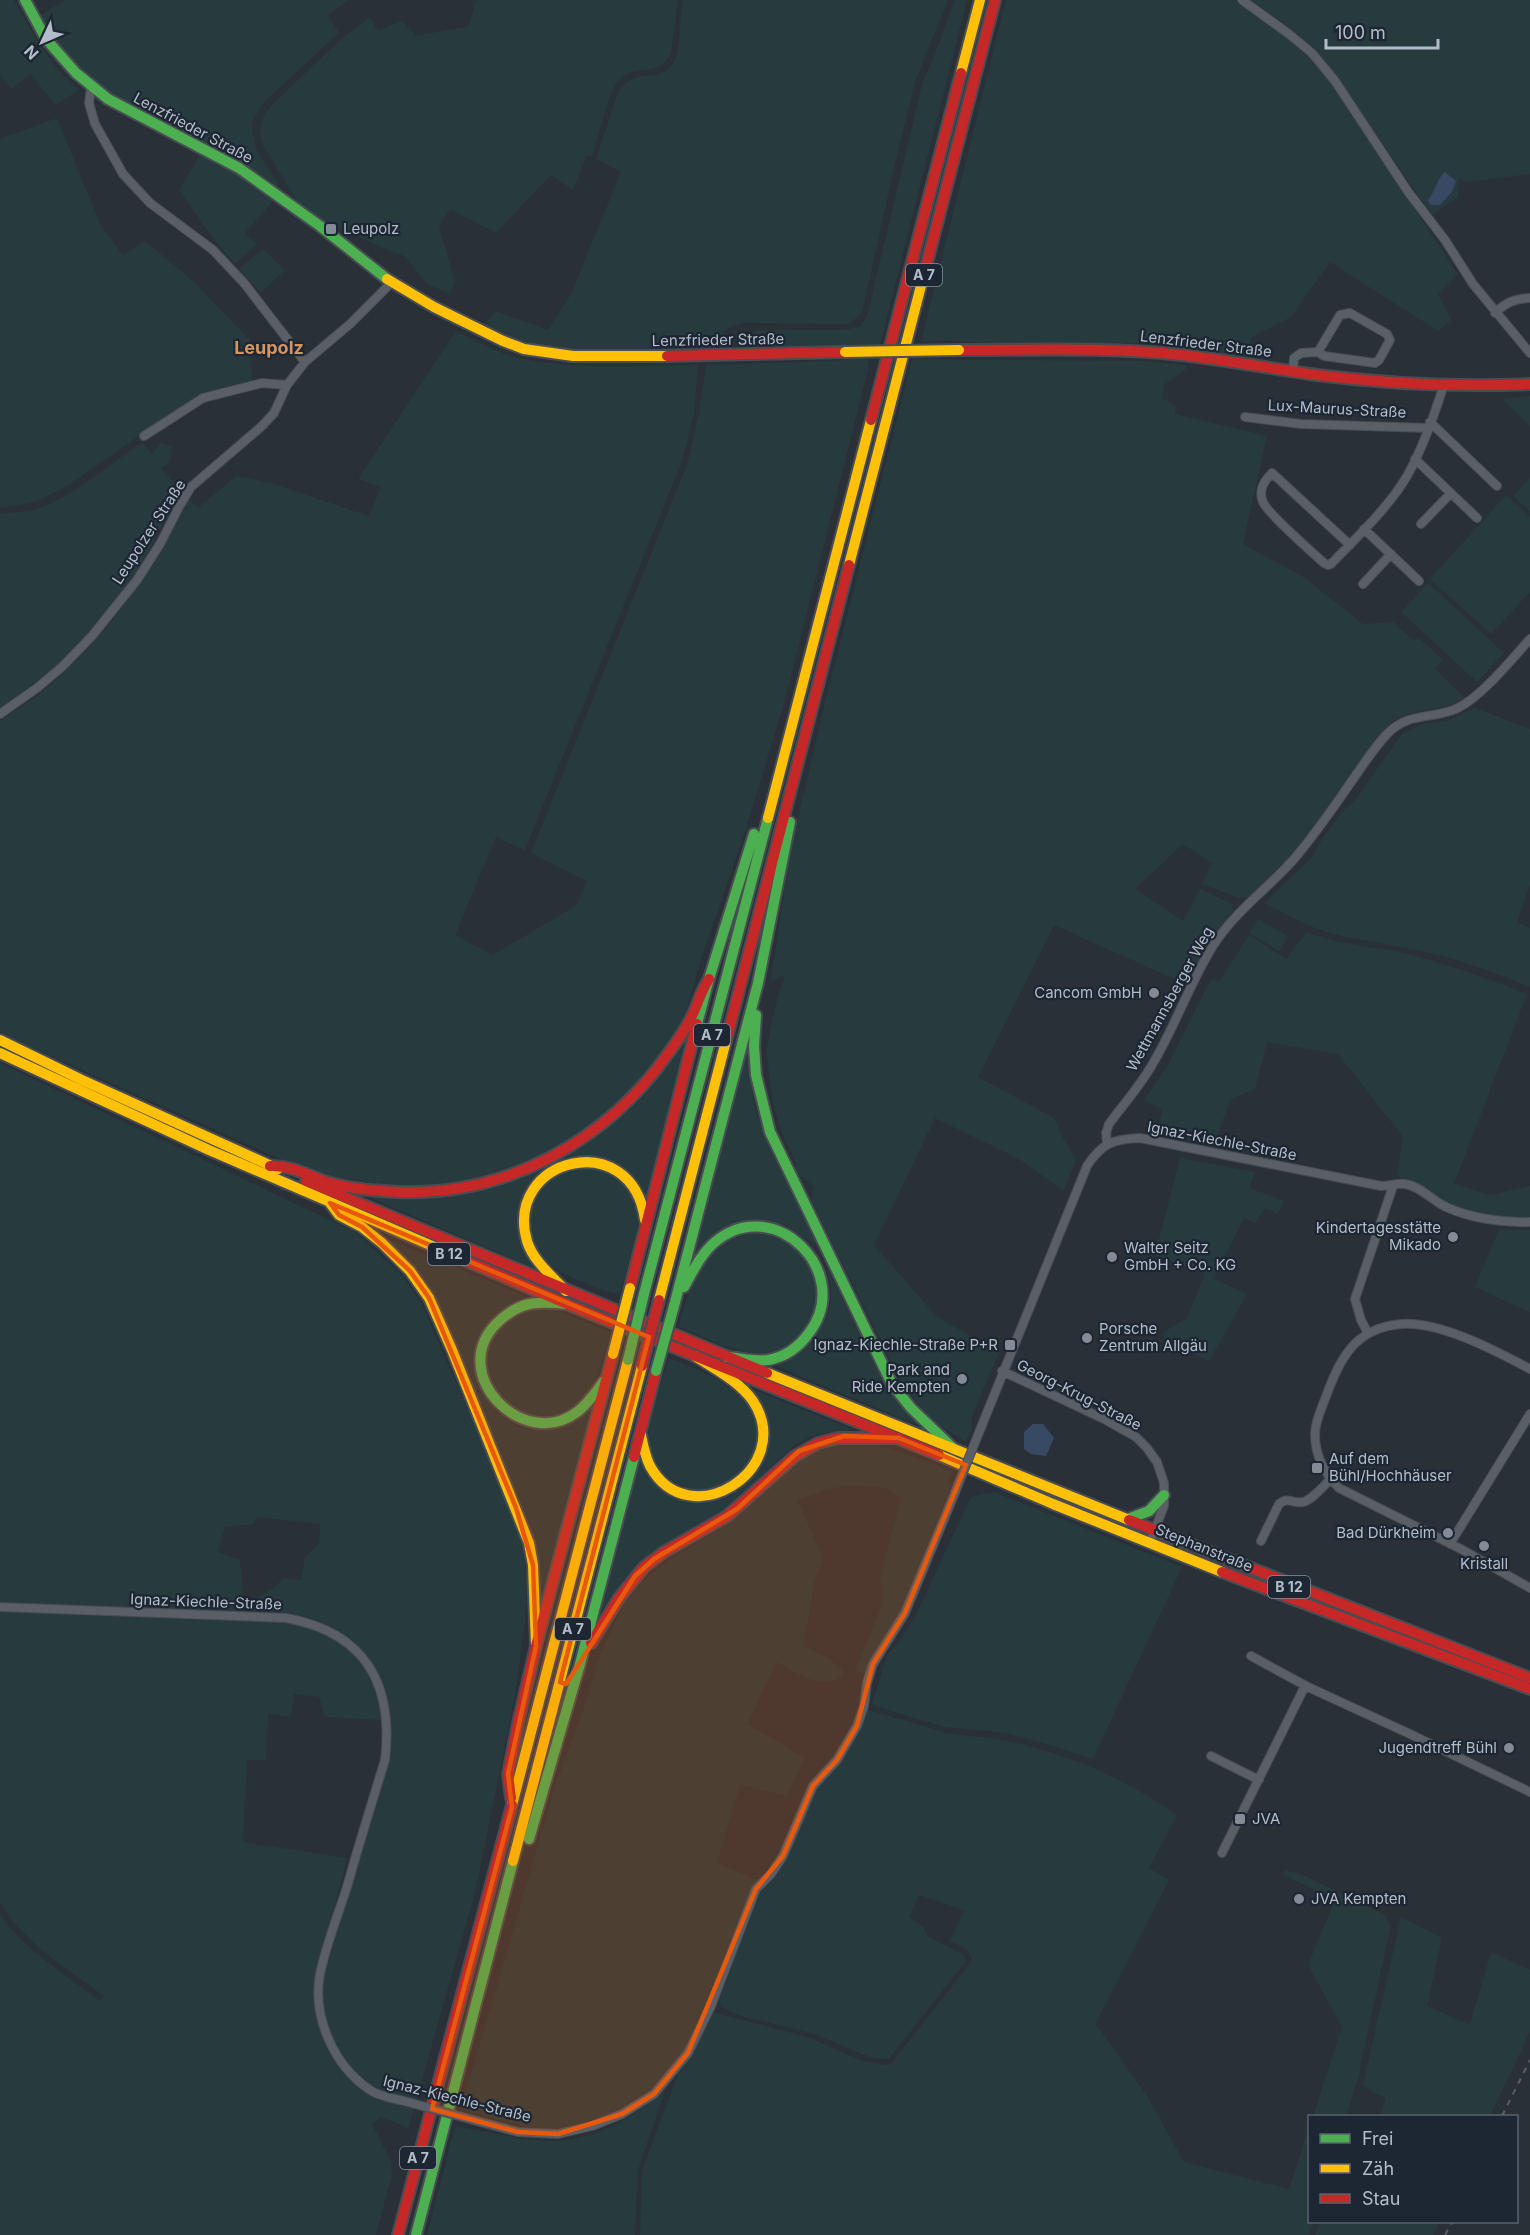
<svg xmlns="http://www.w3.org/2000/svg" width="1530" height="2235" viewBox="0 0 1530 2235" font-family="Inter,sans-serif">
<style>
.green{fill:#273a3e}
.water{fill:#384963}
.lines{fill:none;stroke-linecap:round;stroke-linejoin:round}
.street-casing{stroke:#484c53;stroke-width:10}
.fast-casing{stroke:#484c53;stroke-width:14}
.slow-casing{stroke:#484c53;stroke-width:14}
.jam-casing{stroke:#484c53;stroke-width:14}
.street{stroke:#5a5e66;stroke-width:8}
.fast{stroke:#4caf50;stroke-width:10}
.slow{stroke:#ffc107;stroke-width:10}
.jam{stroke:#c62828;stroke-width:10}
.rail{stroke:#595d64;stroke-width:2;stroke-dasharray:6 6;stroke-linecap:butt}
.street-bridge-casing{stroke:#484c53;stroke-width:10;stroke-linecap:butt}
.fast-bridge-casing{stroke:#484c53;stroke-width:14;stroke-linecap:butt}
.slow-bridge-casing{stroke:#484c53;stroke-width:14;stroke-linecap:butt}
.jam-bridge-casing{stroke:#484c53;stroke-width:14;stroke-linecap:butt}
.street-bridge{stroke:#5a5e66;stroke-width:8}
.fast-bridge{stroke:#4caf50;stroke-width:10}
.slow-bridge{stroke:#ffc107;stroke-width:10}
.jam-bridge{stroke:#c62828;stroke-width:10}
.marked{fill:#e8590c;fill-opacity:0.2;stroke:#e8590c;stroke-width:4.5;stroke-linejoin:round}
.poi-dot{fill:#848b96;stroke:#1d2633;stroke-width:2}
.labels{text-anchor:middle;stroke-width:4.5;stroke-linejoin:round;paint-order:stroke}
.shield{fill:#1d2633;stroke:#878f9c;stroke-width:1.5}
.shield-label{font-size:14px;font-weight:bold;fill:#b4bcc9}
.street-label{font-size:15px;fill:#b4bcc9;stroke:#1d2633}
.poi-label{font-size:15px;fill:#b4bcc9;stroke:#1d2633;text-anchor:start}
.quarter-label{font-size:18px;font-weight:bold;fill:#d59563;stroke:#1d2633}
</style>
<rect width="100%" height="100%" fill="#2a3038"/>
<path class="green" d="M0,0h14c18,32 36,66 65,90l-24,15 -24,-31 -20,15 -11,-14z
M65,0h284l-21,15 11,18 -74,68 -11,17 -2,11 4,20 21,32 1,4 -3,1 -34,-23 -130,-68c-27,-21 -51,-46 -70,-75v-5z
M476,0h202l-7,53c-12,26 -35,10 -51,26 -12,12 -22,60 -28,78l-5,-2 -14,35 -22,-15 -55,58 -46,-24 -11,18 16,55 -5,12 -23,-10 -21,-27 -65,-27 -40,-23 -37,-60c-7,-16 -4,-29 7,-41l71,-68 28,-21 8,14 24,-10 14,15 53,-10z
M683,0h265l-32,79 -19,76 -35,158 -12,10 -7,1 -100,-1c-4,1 -10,2 -14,5 -16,9 0,21 -27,22 -73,1 -151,10 -218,-24l11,-15 53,19 23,-36 50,-122 -25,-13 21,-64c15,-31 39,-9 55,-30 11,-15 6,-47 11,-65z
M955,0h12l-87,345 -127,2 -6,-7 9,-10h89l15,-4 7,-10 56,-235c13,-26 21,-54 32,-81z
M1006,0h229l52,37 22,19 22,28 127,190 -20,20 13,26 -13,11 -108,-69 -39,55 -39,20 -6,20 -104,-14 -147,1 -47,-4 -27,2z
M1252,0h278v174l-64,8 -7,-4 -1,19 -26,18 -93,-136 -23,-30 -23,-19z
M57,118l43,106 23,31 22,-14 47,39 58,60 2,40 -48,13 -30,18 -104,73 -24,13 -15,6 -31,5v-369z
M201,153l35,20 39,26 -30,34 12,11 -22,20c-21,-22 -38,-49 -56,-74z
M263,249l22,21 -24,23 -22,-24z
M456,331c19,9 39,21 59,26 58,14 122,8 182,8l1,3 -4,45 -12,48 -157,389 -29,-13 -41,98 38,20 84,-50 10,-24 -56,-28 157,-391 11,-49 7,-46 2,-2 127,-4 26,-5 7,4v10l-84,334 -42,137 -41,118 -15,53 -21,38 -28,35 -50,45 -50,29 -64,22 -34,5 -37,1 -69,-10 -53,-18 -269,-121 -11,-7v-311c74,-42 137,-122 175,-198l-10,-2 -31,59 -45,55 -29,29 -60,46v-195c12,-1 25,-2 37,-5 36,-12 73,-45 105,-67l10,12 8,-11 12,4 -2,14 -9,8 37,39 38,-32 35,7 98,33 12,-29 -23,-8z
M912,359l230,2 45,4 -1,4 -22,16 -1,13 13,8 -1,8 92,22 -24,108 62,34 58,46 30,-2 21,19 5,-3 24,22 -8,9 30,29c-23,15 -53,8 -75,25l-99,134 -43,40 -9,1 -37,-14 10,-21 -29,-19 -48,45 48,32 17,-32 31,14 2,8 -29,43 -14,32 -136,-61 -76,152 76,41 9,20 13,22 -12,31 -45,-32 -84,-41 -61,127 63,72 62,35 -28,67 1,9 -6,14c-34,-20 -47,-33 -68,-67l-87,-175 3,-13 -17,-15 -3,-14 -12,-24 -9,-31 -7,-52 9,-44 10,-32 -14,6 18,-125 38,-161z
M1530,396v30l-28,-27z
M1530,478v33l-17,-15z
M1506,495l24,22v75l-39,42 -61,-55z
M1428,583l76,70 -27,29 -76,-70z
M1475,708l55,21v156l-13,37 13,6v59c-38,-16 -78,-30 -118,-38 -29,-7 -57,-8 -85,-17 -22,-7 -42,-19 -63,-29l47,-45 12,-20 21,-28 11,-10 47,-66 20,-10 25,-3z
M1258,919l30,17 -9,15 -30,-18z
M1307,932c34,14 70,14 105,23 39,11 77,24 115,39l-73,190 36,11 40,-9v32c-28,0 -59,-1 -84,-14 -17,-9 -30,-24 -49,-28l6,-39 -65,-83 -71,-12 -12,47 -25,11 -15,42 -57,-12 5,-20 -19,-10 24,-35 43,-86 8,3 30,-47 37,24z
M694,1020l-47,178 -36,-39 -76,18c-29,39 -14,54 4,93l-178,-76 79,2 138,-47z
M749,1041l4,57 3,15 61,133 -31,-21 -31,-5 -65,42z
M0,1063l355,169 48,44 19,28 53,122 47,118 5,40 -2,38 -10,74 -40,197 -67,236 -10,-6 -18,-6 -8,7 19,38 1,12 -16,61h-376v-322c14,29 73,67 100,88l4,-5c-37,-28 -81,-53 -104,-94v-292c70,6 141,7 211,10 35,1 75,-3 109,11 36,15 58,50 63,89l-58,-3 -6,-20 -25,-3 -3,23 -23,-3 -2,46h-19l-4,82 104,16 -30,118v11l7,3v-14l64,-214c2,-17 4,-34 2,-51 -6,-45 -43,-85 -88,-95 -16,-3 -34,-2 -50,-3l-4,-10 26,-15 9,-10 18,2 4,-23 14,-13 1,-20 -62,-7 -5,7 -28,3 -7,25 22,8 3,29 -2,21 -3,2 -238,-8z
M1180,1158l75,14 -5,16 34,13 -6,13 -13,-6 -10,15 -11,-5 -30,61 33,15 -38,67 -36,-17 -9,-6v-6l23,-14 18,-44 -50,-19z
M574,1167l19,1 29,12 16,27 -1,29 -17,58c-20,-2 -62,-21 -76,-35 -24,-25 -15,-67 13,-85 5,-3 12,-5 17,-7z
M1499,1229l31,1v82l-55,-25z
M757,1232c84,7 74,125 1,121 -27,-1 -54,-16 -79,-26 10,-45 28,-87 78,-95z
M383,1237l144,60c-43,15 -68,51 -44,96 7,13 18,25 31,31 7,4 15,7 22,5 13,-2 44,-21 58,-28l-56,219 3,-35 -84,-237z
M827,1268l59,120 34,38 -149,-62 55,-44c7,-18 5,-33 1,-52z
M537,1309l18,1 56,22 -13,42 -15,25 -13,10 -17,7 -30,-2 -15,-9 -20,-25 -2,-17 2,-16 6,-11 23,-22z
M669,1358c27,10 69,27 83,54 7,16 6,39 -4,53 -3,5 -9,8 -14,12 -8,7 -16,13 -28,14 -12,0 -25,-5 -34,-11 -16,-10 -24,-30 -24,-48 0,-15 16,-57 21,-74z
M749,1388l105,42 -37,4 -21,10 -23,21 -25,28 -35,26 -113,93 39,-156 6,15 59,31 21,-3 18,-12 22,-33z
M846,1443l38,3 68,25 -5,11 5,1 -51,128 -31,51 -4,12 -11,-3 26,-63 2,-15 -3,-16 21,-78 -15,-11 -34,-3 -25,4 -30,11 26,57 -8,25 -12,64 27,13 12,11v6c-21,16 -45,-4 -66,-14l-28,62 57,34 -19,38 -46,-11 -23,78 41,17 -6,8c-21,54 -45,138 -82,182 -16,20 -43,36 -67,46 -15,5 -33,13 -48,13 -33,-1 -63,-11 -94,-20l94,-323 32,-87 11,-39 26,-57 16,-19 20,-18 64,-40 55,-52 25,-17 20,-10z
M994,1492l188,75 -89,192 -33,-11 -54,-15 -61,-6 -73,-22 15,-50 12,-13 16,-25 56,-120z
M868,1710c26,7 50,15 75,22 21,5 43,4 63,9 61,12 120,38 171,74l-28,53 20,12 -74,145 4,3 48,68 37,66 105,27 20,-62 1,95h4l-5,13h-669l2,-64 36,-97 13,-18 22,-44 97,26 50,22 20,5 11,-1 80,-102 1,-5 -5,-7 -17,-9 14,-31 -45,-15 -10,23 14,8 5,11 35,17 3,7 -77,98h-10l-17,-5 -50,-21 -67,-16 -16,-6 -8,-5 -2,-6 42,-110 13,-14 30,-67 13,-21 24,-26z
M1285,1870l18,5 80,39 8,11 -34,157 -11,34h-33l29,-89 -34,-62 27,-65 -53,-26z
M1401,1917l41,21 -15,68 43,19 21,-73 39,18v62l-40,84h-110l6,-18 -10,-4 -13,-9z
M666,2087l-28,83 -3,65h-208l28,-109c33,6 67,15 101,15 39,-1 85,-26 110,-54z
M1320,2222h120l-7,13h-118z"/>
<path class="water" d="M1445,172l11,9 -4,11 -12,13h-10l-2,-5c7,-8 9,-22 17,-28z
M1033,1424h10l11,14 -8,18 -15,-2 -7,-5v-17z"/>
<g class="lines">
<g class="street-casing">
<path id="street" d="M1242,0l47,34 23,19 23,28 74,112 36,47 28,44 57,69
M91,87l-2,16 6,21 28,50 27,29 63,47 31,33 61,79
M1495,313c11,-11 20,-14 35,-15
M1293,370l1,-12 7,-5 17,-1 22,-37 10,-2 37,21 3,6 -11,20 -4,3 -51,-7 -6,-4
M1245,417l56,7 127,4
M1430,422l67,64
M144,436l59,-38 59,-15 25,2
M1415,459l62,59
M1421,524l30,-31
M1364,529l55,52
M1350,545l-78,-72c-8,8 -14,17 -9,29 4,11 49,50 61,61l4,2 3,-1c25,-26 58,-57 76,-88 16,-28 27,-61 37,-91
M1363,584l28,-30
M0,714l37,-26 26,-22 29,-30 45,-56 23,-36 19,-37 12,-20 71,-61 12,-13 13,-28 18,-23 45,-38 41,-41
M1107,1144l-1,-11 3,-9c14,-19 31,-38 43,-59 21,-35 35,-74 55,-109 22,-41 58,-64 88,-98 19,-23 37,-48 54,-73 12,-17 24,-36 38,-51 22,-23 46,-14 71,-26 24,-12 54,-49 72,-69
M1368,1333l-7,-13 -6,-21 38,-113
M1530,1369c-34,-18 -90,-48 -129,-45 -47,4 -61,35 -76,75 -4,11 -10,23 -10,35 0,21 10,40 24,54l122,61 69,39
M1002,1371l102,48 32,18 11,11 10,14 7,21v23l-14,36
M980,1430l107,-264c15,-23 26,-27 53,-28l241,48c8,0 16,-3 24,-2 15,2 28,17 41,23 24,11 57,16 84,15
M1261,1541l18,-37c9,-8 14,0 24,-2 9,-2 20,-16 28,-23
M1450,1544l80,-130
M0,1607l286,11c78,14 108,65 99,142 -13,42 -26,84 -38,127 -9,28 -21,58 -27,87 -8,43 14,92 50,116 10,7 23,8 34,11
M1251,1656l57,31 102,47 120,58
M1211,1756l48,24
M1222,1853l83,-167
M477,2121l41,11 40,2 34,-8 30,-12 32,-20 34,-41 23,-47 45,-117 15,-15 12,-18 30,-70 24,-26 20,-34 7,-20 3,-23 6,-19 32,-51 49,-118"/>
</g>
<g class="fast-casing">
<path id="fast" d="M25,0l21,39 30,34 32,26 131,69 81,58 67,53
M756,1015l-2,31 2,29 14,57 122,252 19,24 43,41
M697,1024l12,-45 45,-145
M684,1287c9,-16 17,-33 31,-45 59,-50 140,31 94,91 -10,14 -24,24 -41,27 -14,2 -27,-2 -41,-3
M644,1294l124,-476
M567,1304c-31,-3 -48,-3 -71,20 -49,51 28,128 81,88 11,-8 19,-20 27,-31
M674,1306l84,-323 32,-161
M1128,1519l21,-8 15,-16
M529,1839l51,-175 54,-207
M416,2235l97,-374"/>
</g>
<g class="slow-casing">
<path id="slow" d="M961,73l19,-73
M387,279l47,28 69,34 21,8 49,7h94
M849,565l75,-291
M768,818l103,-398
M0,1040l82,40 196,89
M0,1053l209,97 256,110
M330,1203l9,12 23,12 20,16 28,28 19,27 23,52 77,193 4,22 3,81
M566,1291c-14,-15 -33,-30 -39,-50 -24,-83 105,-116 118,-21
M659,1300l67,-259
M767,1373l362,147
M641,1435c2,10 4,21 9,31 39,71 147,3 103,-65 -14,-20 -38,-32 -58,-45
M939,1455l114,49 169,68
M512,1805l116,-445
M513,1861l129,-495"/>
</g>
<g class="jam-casing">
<path id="jam" d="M924,274l71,-274
M959,350c74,0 149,-3 223,5 45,5 90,14 135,20 71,9 142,12 213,9
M667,356l178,-4
M871,420l90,-347
M726,1041l123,-476
M270,1166c21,-1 37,9 57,16 22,7 48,9 72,10 109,4 209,-52 271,-141 8,-11 16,-23 22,-35 6,-12 9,-25 17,-37
M306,1181l461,192
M465,1260l102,44 372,151
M630,1288l67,-264
M634,1457l22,-86
M1129,1520l401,158
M1222,1572l308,117
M591,1643l28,-45 25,-31 20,-15 63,-36 68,-60 23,-13 20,-5h61
M511,1798l-3,-24 10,-51 18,-77 77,-292
M398,2235l114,-430"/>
</g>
<use href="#street" class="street"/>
<use href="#fast" class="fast"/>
<use href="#slow" class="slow"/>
<use href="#jam" class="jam"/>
<path class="rail" d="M1502,2116l28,-56
M1445,2235l7,-13"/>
<g class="street-bridge-casing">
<path id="street-bridge" d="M954,1495l26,-65
M404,2101l73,20"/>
</g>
<g class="fast-bridge-casing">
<path id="fast-bridge" d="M628,1360l16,-66
M656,1371l18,-65"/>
</g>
<g class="slow-bridge-casing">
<path id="slow-bridge" d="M845,352l114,-2
M613,1354l17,-66"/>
</g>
<g class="jam-bridge-casing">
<path id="jam-bridge" d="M642,1366l17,-66"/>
</g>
<use href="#street-bridge" class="street-bridge"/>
<use href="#fast-bridge" class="fast-bridge"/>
<use href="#slow-bridge" class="slow-bridge"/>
<use href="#jam-bridge" class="jam-bridge"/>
</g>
<path class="marked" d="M330,1203l319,134 -89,345 6,2 69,-108 19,-17 83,-50 62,-58 45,-15 55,2 67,27 -61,148 -32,51 -16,62 -20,34 -24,26 -30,70 -27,33 -68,164 -34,41 -32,20 -64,20 -40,-2 -86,-23 80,-302 -4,-33 28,-128 -3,-81 -17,-57 -87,-210 -19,-27 -48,-44 -23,-12z"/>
<g class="poi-dot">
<rect x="325" y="223" width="12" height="12" rx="3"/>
<circle cx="1154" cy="993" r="6"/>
<circle cx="1453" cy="1237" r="6"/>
<circle cx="1112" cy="1257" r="6"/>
<circle cx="1087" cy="1338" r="6"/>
<rect x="1004" y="1339" width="12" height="12" rx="3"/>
<circle cx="962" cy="1379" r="6"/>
<rect x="1311" y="1462" width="12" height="12" rx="3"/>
<circle cx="1448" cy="1533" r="6"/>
<circle cx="1484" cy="1546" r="6"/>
<circle cx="1509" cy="1748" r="6"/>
<rect x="1234" y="1813" width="12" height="12" rx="3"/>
<circle cx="1299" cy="1899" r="6"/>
</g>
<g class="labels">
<g class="shield">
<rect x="906" y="264" width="36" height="22" rx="4.5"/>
<rect x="694" y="1024" width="36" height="22" rx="4.5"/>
<rect x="428" y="1243" width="42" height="22" rx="4.5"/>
<rect x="1268" y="1576" width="42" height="22" rx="4.5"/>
<rect x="555" y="1618" width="36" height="22" rx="4.5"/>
<rect x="400" y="2147" width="36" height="22" rx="4.5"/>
</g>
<g class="shield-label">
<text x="924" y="280">A 7</text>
<text x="712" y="1040">A 7</text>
<text x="449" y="1259">B 12</text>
<text x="1289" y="1592">B 12</text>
<text x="573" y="1634">A 7</text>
<text x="418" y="2163">A 7</text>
</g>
<g class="street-label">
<text transform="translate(193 128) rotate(28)" y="5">Lenzfrieder Straße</text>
<text transform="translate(718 340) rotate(-1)" y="5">Lenzfrieder Straße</text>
<text transform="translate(1206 344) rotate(7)" y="5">Lenzfrieder Straße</text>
<text transform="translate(1337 409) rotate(3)" y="5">Lux-Maurus-Straße</text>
<text transform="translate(149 532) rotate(-57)" y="5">Leupolzer Straße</text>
<text transform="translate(1170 999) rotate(-61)" y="5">Wettmannsberger Weg</text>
<text transform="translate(1222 1141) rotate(11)" y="5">Ignaz-Kiechle-Straße</text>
<text transform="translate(1079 1395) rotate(27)" y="5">Georg-Krug-Straße</text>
<text transform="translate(1204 1548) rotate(22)" y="5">Stephanstraße</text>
<text transform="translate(206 1602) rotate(2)" y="5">Ignaz-Kiechle-Straße</text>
<text transform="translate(457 2099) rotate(14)" y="5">Ignaz-Kiechle-Straße</text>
</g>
<g class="poi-label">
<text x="343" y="234">Leupolz</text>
<text x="1142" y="998" text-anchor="end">Cancom GmbH</text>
<text x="1441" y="1233" text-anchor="end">Kindertagesstätte<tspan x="1441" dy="17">Mikado</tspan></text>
<text x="1124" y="1253">Walter Seitz<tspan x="1124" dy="17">GmbH + Co. KG</tspan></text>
<text x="1099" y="1334">Porsche<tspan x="1099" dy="17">Zentrum Allgäu</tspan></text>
<text x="998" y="1350" text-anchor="end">Ignaz-Kiechle-Straße P+R</text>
<text x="950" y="1375" text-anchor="end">Park and<tspan x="950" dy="17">Ride Kempten</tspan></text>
<text x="1329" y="1464">Auf dem<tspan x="1329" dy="17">Bühl/Hochhäuser</tspan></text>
<text x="1436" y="1538" text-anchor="end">Bad Dürkheim</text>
<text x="1484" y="1569" text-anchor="middle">Kristall</text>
<text x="1497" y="1753" text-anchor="end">Jugendtreff Bühl</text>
<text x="1252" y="1824">JVA</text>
<text x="1311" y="1904">JVA Kempten</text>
</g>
<g class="quarter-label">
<text x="269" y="354">Leupolz</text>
</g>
</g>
<rect x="1308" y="2115" width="210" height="108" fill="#1d2633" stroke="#59626f" stroke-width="1.5"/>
<rect x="1320" y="2134" width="30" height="9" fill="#4caf50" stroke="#59626f" stroke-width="1.5"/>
<text x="1362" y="2145" font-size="18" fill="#b4bcc9">Frei</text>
<rect x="1320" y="2164" width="30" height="9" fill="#ffc107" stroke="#59626f" stroke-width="1.5"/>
<text x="1362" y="2175" font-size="18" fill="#b4bcc9">Zäh</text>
<rect x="1320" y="2194" width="30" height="9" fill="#c62828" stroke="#59626f" stroke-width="1.5"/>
<text x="1362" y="2205" font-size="18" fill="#b4bcc9">Stau</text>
<g transform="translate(42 42) rotate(226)" stroke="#1d2633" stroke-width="4.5" paint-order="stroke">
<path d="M0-4.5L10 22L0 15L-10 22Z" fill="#b4bcc9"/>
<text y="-9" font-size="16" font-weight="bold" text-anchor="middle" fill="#b4bcc9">N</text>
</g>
<path d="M1326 39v9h112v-9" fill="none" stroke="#b4bcc9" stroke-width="3"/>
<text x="1335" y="39" font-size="18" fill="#b4bcc9" stroke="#1d2633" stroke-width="4.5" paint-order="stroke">100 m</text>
</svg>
